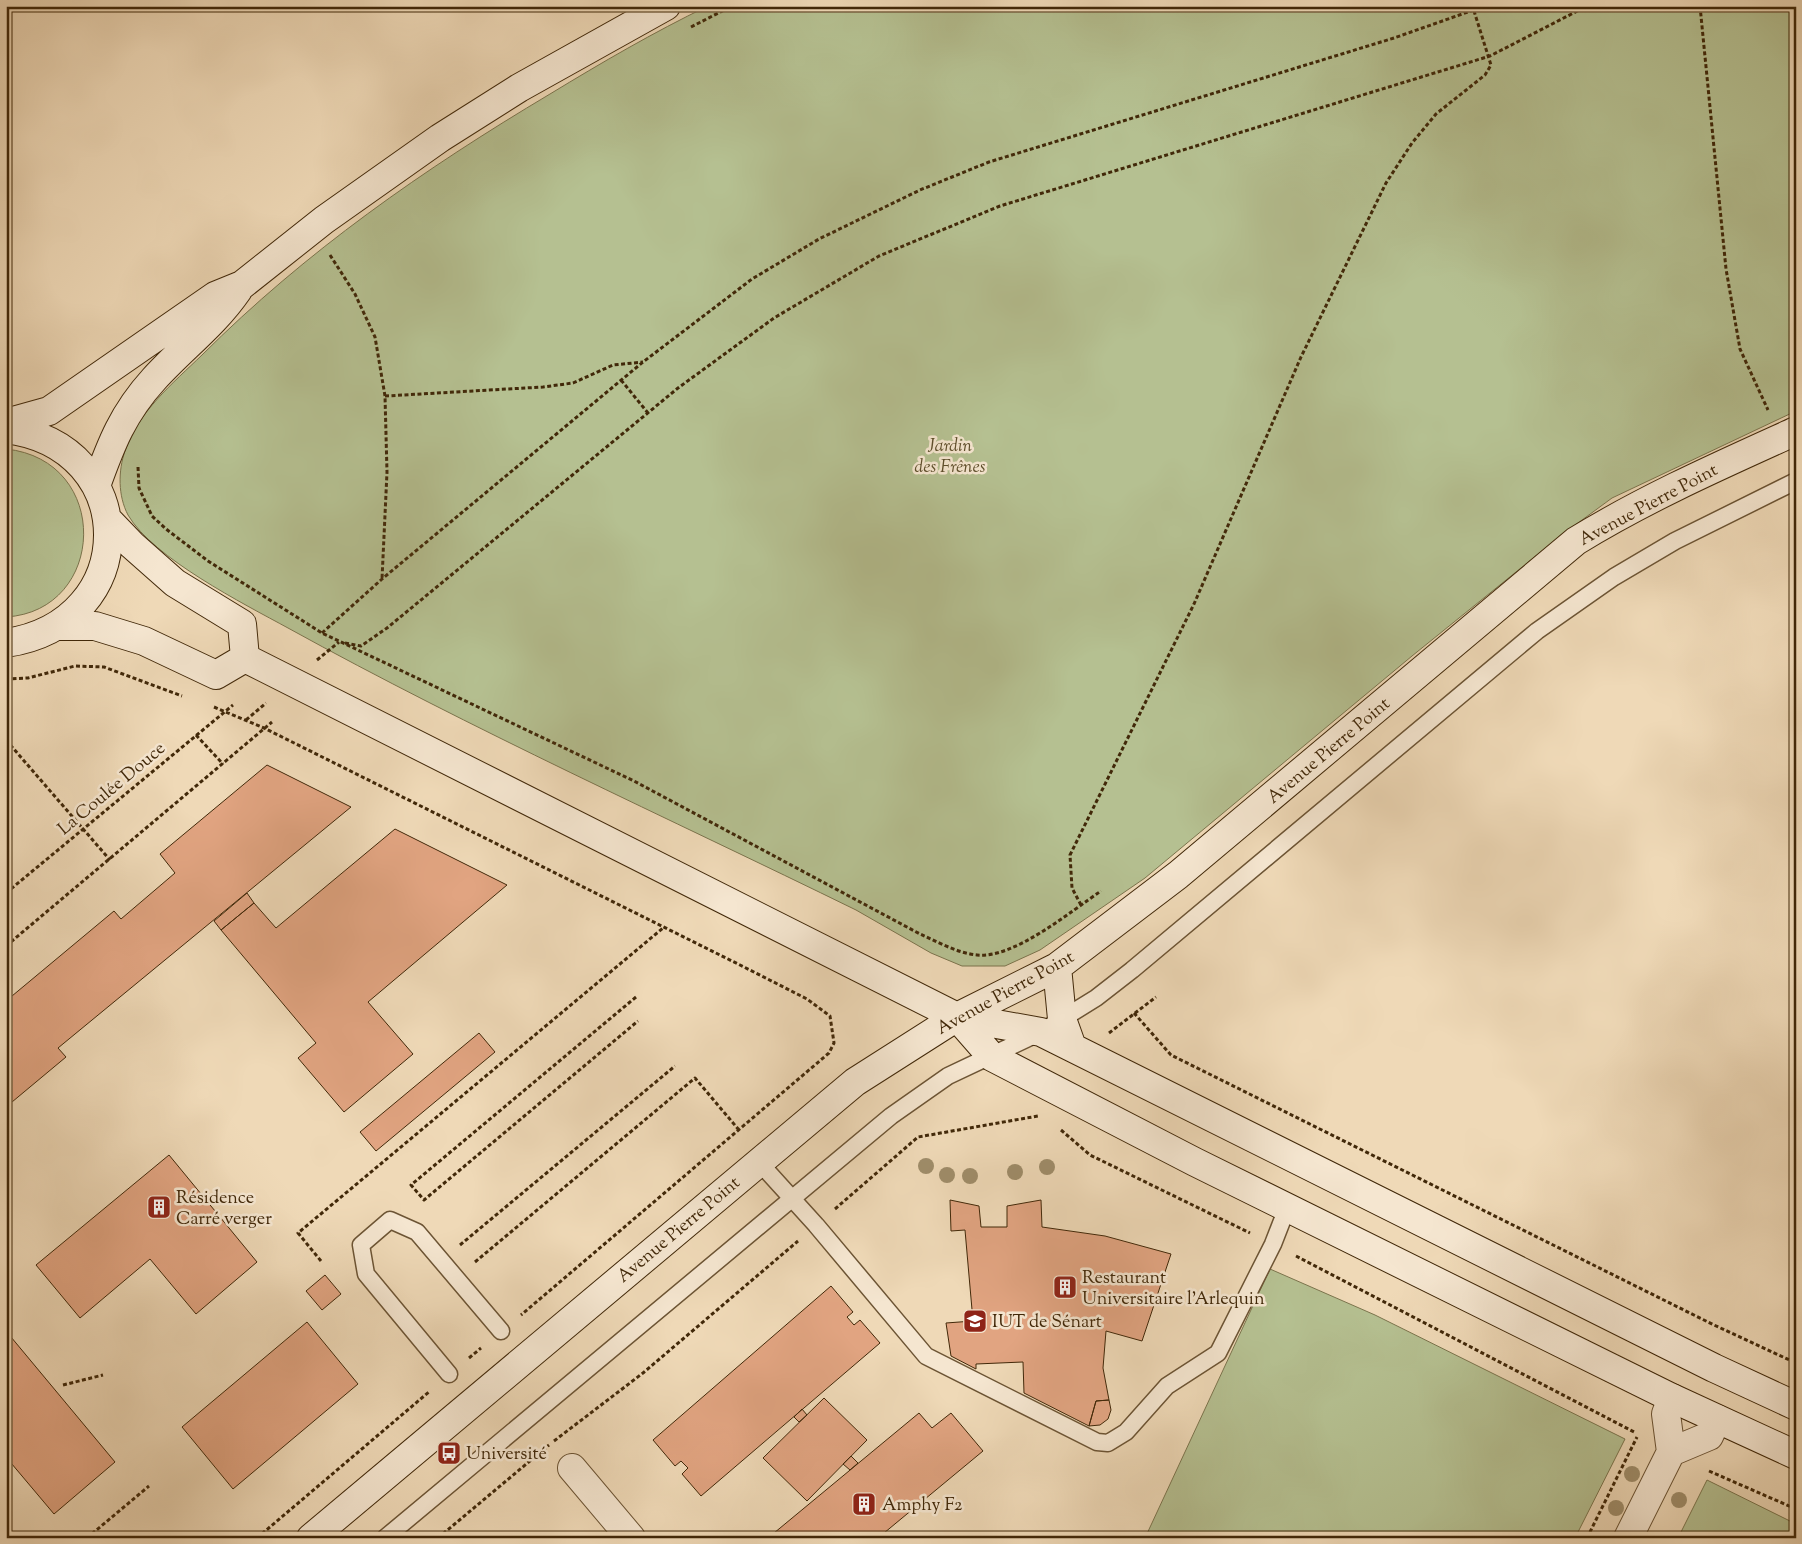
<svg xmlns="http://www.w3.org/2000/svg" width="1802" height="1544" viewBox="0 0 1802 1544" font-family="'Sorts Mill Goudy',serif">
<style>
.green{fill:#b5c091;stroke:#7b744d}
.building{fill:#e1a481;stroke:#412809}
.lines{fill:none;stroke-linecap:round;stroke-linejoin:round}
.lane-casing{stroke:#6c5434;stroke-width:19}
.street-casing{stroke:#6c5434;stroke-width:30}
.secondary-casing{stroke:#412809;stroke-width:30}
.path{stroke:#412809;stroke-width:3;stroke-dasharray:4 2.5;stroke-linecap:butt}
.lane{stroke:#f5e6d0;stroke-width:16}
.street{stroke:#f5e6d0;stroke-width:28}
.secondary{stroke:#f5e6d0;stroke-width:28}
.tree{fill:#9f8d6a}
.labels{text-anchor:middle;stroke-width:5;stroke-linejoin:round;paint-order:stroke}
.park-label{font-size:18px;font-style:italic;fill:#5e4e2b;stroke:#f5e6d0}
.street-label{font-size:18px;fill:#412809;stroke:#f5e6d0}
.poi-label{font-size:18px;fill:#412809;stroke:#f5e6d0;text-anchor:start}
</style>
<rect width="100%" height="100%" fill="#efd9b7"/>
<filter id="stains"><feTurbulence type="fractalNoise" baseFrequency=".004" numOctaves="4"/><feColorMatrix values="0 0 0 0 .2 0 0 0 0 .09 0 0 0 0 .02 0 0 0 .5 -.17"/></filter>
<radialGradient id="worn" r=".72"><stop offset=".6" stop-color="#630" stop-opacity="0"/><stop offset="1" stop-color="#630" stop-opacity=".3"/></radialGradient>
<path class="green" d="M708,6h1088v405l-184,87 -49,36 -151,122 -267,222 -105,72 -35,16h-43l-31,-13 -75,-43c-190,-93 -383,-180 -568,-282 -44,-24 -135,-70 -160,-113 -10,-19 -10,-44 -3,-64 13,-39 48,-68 77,-96 103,-103 222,-186 348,-261 51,-31 104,-62 158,-88z
M6,449c106,11 101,162 0,168z
M1270,1269l105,46 250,124 -50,99h-430z
M1707,1480l89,44v14h-118z"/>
<path class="building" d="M267,765l84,42 -293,241 8,9 -60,50v-106l108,-90 7,8 54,-46 -15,-19z
M395,829l112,56 -139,117 45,52 -69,58 -46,-54 18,-15 -95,-113 33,-27 22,25z
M247,893l7,10 -33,27 -7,-9z
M479,1033l16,19 -119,99 -16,-19z
M169,1155l88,107 -61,52 -46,-55 -70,59 -44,-53z
M950,1200l29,6 2,21h26v-21l34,-6 1,27 63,9 66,18 -29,87 -36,-10 -3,37 6,32 -13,1 -7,25 -65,-33 -1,-31 -47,2v5l-25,-13 -5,-33 27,-2 -8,-91 -14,1z
M325,1275l16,19 -19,16 -16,-19z
M831,1286l22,26 -6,5 7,8 6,-5 20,23 -179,153 -19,-22 6,-6 -7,-7 -6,5 -22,-26z
M307,1322l51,62 -125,105 -51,-62z
M6,1331l109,131 -61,52 -48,-57z
M824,1398l43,42 -60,61 -44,-43z
M1109,1400l2,10 -3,9 -8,6 -11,1 7,-25z
M802,1409l5,6 -8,7 -5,-5z
M919,1413l13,15 19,-15 32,38 -105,87h-110z
M851,1456l7,7 -8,7 -7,-6z"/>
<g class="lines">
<g class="lane-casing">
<path id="lane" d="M759,1162l57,63 110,131 171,86 11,1 18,-11 41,-46 51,-33 55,-109 14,-36
M449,1374l-83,-100 -5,-29 29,-25 27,12 84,99
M385,1538l506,-422 57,-40 93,-44 55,-34 36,-28 405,-339 77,-54 61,-36 121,-60"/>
</g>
<g class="street-casing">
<path id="street" d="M1671,1452l38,-16 8,-17
M572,1468l59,70
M1628,1538l43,-86 -5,-38 6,-16"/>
</g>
<g class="secondary-casing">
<path id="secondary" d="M6,423l43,-12 166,-115 27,-11 82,-65 116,-82 79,-50 147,-82
M6,429c136,17 136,194 0,214
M96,486c15,-42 27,-73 58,-107 28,-31 60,-54 84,-89
M107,519l25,26 43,38 67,41 3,34
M58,626h37l49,15 72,34 29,-17
M245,658l712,359 84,15 673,336 82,38
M1057,967l5,52 10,28
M957,1017l35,40 203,105 477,236 124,57
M311,1538l544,-456 102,-65 100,-50 121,-92 398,-334c70,-43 145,-76 220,-110"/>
</g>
<path class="path" d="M1700,6l26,263 14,80 28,61
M691,27l41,-21
M330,255l25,39 20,43 10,59 2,76 -5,107
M621,380l27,33
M385,396l158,-9 30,-4 40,-18 30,-3
M138,467l1,21 13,28 14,13 42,32 114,72 312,148 286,153c18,8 37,19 57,21 37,4 94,-44 124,-64
M322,633l60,-54 261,-217 109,-83 67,-40 101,-49 69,-28 405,-124 91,-32
M345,643l16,3 26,-18 291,-240 96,-70 105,-62 121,-50 490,-150 97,-50
M317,660l22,-18
M6,679l22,-1 47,-12 29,1 78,29
M214,707l50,21 476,237 67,34 23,17 4,27 -5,10 -308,262
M246,720l20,-17
M196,735l27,29
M6,740l104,120
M6,893l227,-188
M1081,905l-9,-17 -2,-33 124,-251 107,-247 85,-174 26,-40 24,-29 49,-39 6,-10 -17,-54
M6,946l266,-224
M636,997l-225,188 13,15 214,-179
M1134,1013l37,42 543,270 82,38
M1109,1033l47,-36
M1061,1130l29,25 160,78
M835,1209l83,-72 120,-21
M460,1245l215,-179
M1296,1256l340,177
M321,1261l-23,-28 365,-305
M475,1262l220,-184 44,52
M469,1358l12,-10
M63,1385l40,-10
M554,1441l89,-68 155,-132
M1709,1471l87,38
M6,1530l6,8
M87,1538l62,-52
M257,1538l173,-147
M438,1538l111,-93
M1587,1538l50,-101"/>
<use href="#lane" class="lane"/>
<use href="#street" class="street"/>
<use href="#secondary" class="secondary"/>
</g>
<g class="tree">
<circle cx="926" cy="1166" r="8"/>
<circle cx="1047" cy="1167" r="8"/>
<circle cx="1015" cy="1172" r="8"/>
<circle cx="947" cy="1175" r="8"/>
<circle cx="970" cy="1176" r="8"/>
<circle cx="1632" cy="1474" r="8"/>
<circle cx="1679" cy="1500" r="8"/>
<circle cx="1616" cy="1508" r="8"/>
</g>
<defs>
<g id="building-square" transform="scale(1.25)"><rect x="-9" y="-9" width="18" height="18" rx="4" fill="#8f2418" stroke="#f5e6d0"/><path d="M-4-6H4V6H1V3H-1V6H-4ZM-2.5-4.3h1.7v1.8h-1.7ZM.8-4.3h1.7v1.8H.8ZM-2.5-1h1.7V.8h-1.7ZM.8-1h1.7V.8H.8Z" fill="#fff"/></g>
<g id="university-square" transform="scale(1.25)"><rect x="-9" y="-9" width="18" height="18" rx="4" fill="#8f2418" stroke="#f5e6d0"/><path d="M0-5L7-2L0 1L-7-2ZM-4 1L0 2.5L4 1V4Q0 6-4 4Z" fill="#fff"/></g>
<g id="bus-square" transform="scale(1.25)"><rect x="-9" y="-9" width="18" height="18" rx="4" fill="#8f2418" stroke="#f5e6d0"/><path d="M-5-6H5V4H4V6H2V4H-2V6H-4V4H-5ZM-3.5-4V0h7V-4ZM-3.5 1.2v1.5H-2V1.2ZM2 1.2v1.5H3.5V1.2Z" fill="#fff"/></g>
</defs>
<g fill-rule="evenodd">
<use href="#building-square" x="159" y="1207"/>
<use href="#building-square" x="1065" y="1287"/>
<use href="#university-square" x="975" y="1321"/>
<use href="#bus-square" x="449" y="1453"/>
<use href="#building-square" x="864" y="1504"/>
</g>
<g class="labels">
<g class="park-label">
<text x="950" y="451">Jardin<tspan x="950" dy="21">des Frênes</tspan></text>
</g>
<g class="street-label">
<text transform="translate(1648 504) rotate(-28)" y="6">Avenue Pierre Point</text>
<text transform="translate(1328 750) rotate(-40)" y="6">Avenue Pierre Point</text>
<text transform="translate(111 788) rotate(-40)" y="6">La Coulée Douce</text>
<text transform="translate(1005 992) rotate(-29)" y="6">Avenue Pierre Point</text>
<text transform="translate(678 1229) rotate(-40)" y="6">Avenue Pierre Point</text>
</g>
<g class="poi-label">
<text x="176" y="1203">Résidence<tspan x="176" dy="21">Carré verger</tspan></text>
<text x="1082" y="1283">Restaurant<tspan x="1082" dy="21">Universitaire l'Arlequin</tspan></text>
<text x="992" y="1327">IUT de Sénart</text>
<text x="466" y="1459">Université</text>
<text x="882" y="1510">Amphy F2</text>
</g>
</g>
<rect width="1802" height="1544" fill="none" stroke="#efd9b7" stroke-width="25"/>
<rect x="8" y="8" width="1787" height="1529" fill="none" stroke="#412809" stroke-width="2.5"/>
<rect x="12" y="12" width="1777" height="1519" fill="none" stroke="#412809"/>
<rect width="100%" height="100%" filter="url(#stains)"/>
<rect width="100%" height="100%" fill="url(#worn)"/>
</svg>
